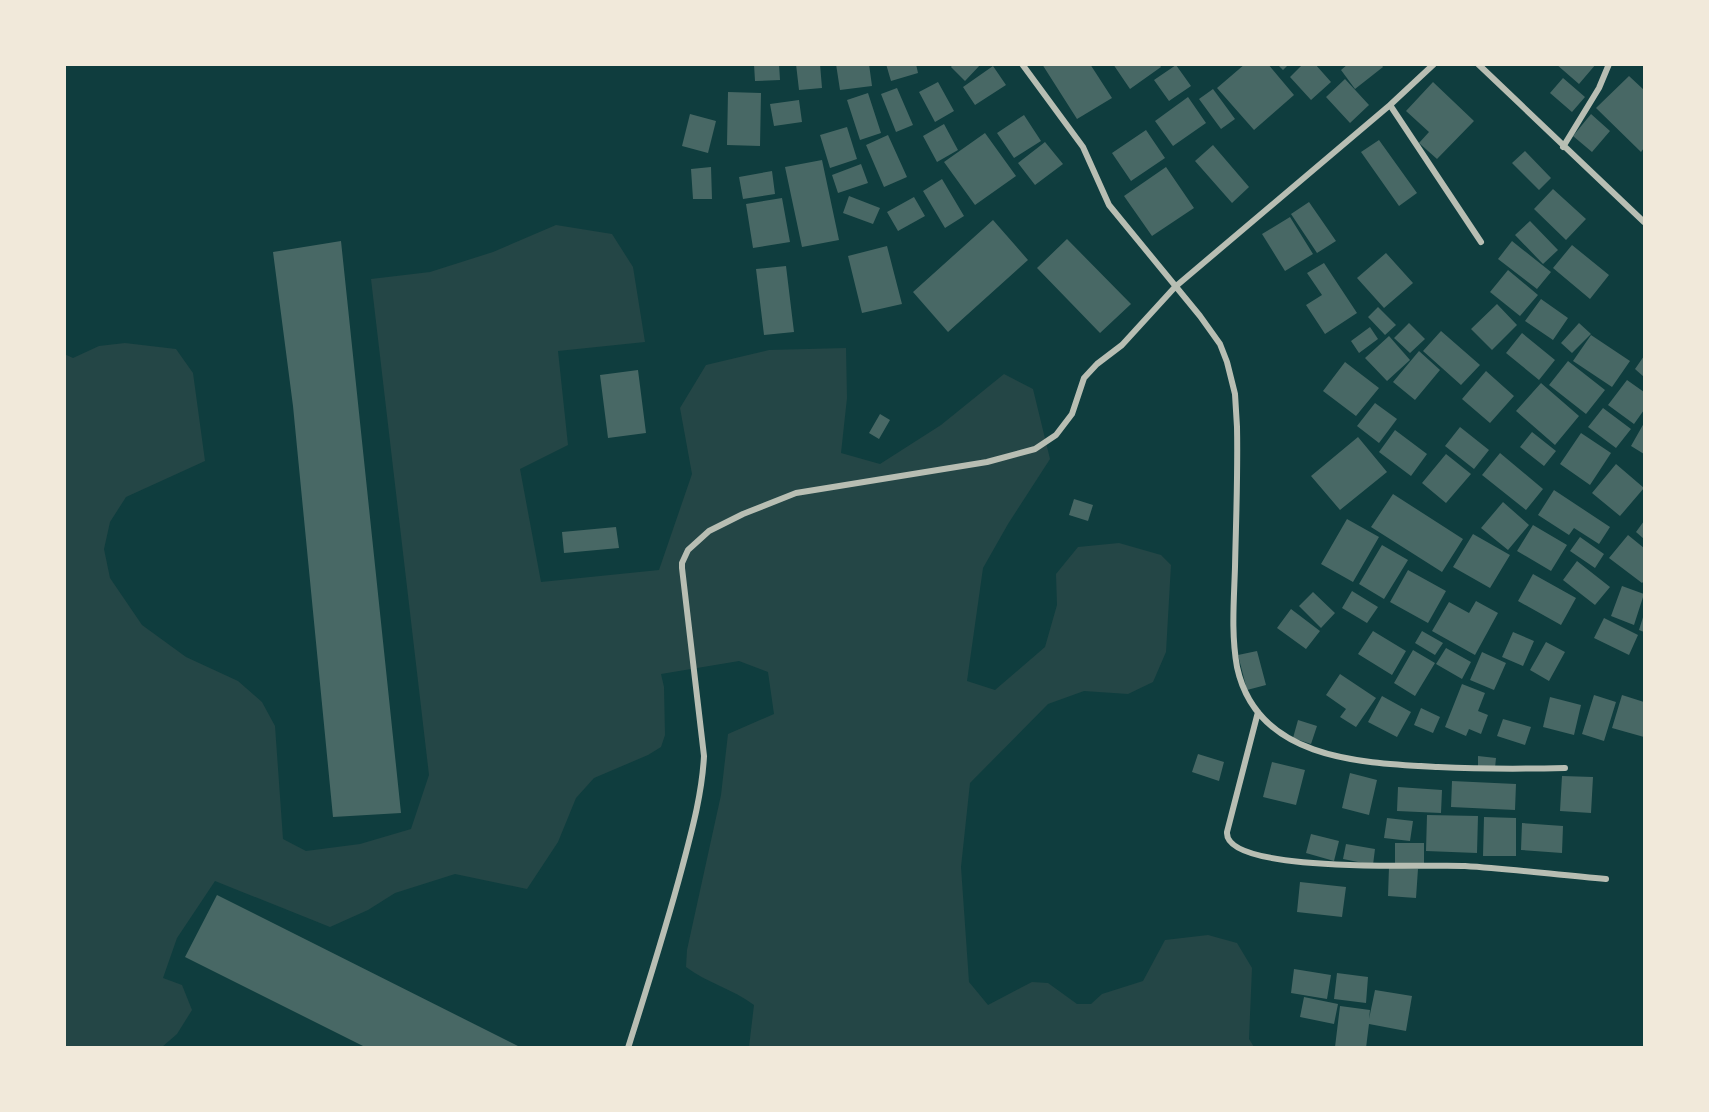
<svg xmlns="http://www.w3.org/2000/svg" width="1709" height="1112" viewBox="0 0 1709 1112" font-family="Jost,sans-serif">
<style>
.green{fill:#244646}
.building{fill:#486865}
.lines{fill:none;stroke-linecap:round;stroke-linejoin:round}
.minor{stroke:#b8beb3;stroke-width:6}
</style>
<rect width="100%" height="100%" fill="#0f3d3e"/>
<path class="green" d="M556,225l56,9 21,33 12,75 -87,9 10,94 -48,24 21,113 118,-12 33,-96 -12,-66 26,-43 63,-15 77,-2 1,50 -6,55 39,11 61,-39 63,-51 29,15 17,70 -42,65 -25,44 -16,113 28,9 50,-43 12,-42 -1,-31 22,-27 41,-4 42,12 10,10 -5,87 -13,30 -25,12 -44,-3 -36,13 -78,79 -9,84 8,115 19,23 44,-23 16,1 29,21h14l11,-10 41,-13 22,-41 43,-5 29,8 15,25 -3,71 5,8h-505l5,-42c-21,-16 -47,-22 -68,-38l1,-17 34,-155 7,-61 46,-20 -6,-42 -29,-11 -78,13 3,13 1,48 -4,12 -13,8 -54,23 -18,20 -18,44 -31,47 -72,-15 -60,19 -27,17 -38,17 -115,-46 -38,57 -14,40 19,7 10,25 -15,24 -15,13h-97l-1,-693 9,4 26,-12 26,-3 51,6 17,24 12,88 -79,36 -16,25 -6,27 6,29 32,47 44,32 52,24 24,21 13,24 8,113 23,12 54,-7 51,-15 18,-54 -58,-496 59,-7 63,-20z"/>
<path class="building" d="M754,64h25l1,16 -25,1z
M796,64h24l2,24 -23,2z
M836,64h33l3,22 -32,4z
M886,64h30l2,9 -27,8z
M953,64h28l-16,17 -14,-14z
M1042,64h48l22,34 -35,21z
M1113,64h46l2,3 -31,22z
M1245,64h23l26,31 -40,35 -37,-42z
M1277,64h12l-6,6z
M1303,64h12l16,18 -20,18 -21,-23z
M1348,64h33l2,3 -28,22 -14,-19z
M1556,64h40l-17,20z
M1176,65l15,21 -22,15 -15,-21z
M993,66l13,19 -31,20 -12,-18z
M1629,76l15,14v58l-3,4 -45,-44z
M1563,78l22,19 -13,15 -22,-19z
M1345,79l24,26 -19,18 -24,-26z
M938,82l16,29 -19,11 -16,-30z
M1433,82l41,39 -37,38 -18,-16 10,-11 -23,-21z
M897,88l16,37 -17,7 -15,-38z
M1213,89l22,30 -14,10 -22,-30z
M728,92l33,1 -1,53 -33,-1z
M868,93l13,40 -21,7 -13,-40z
M1188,97l18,26 -33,23 -18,-25z
M799,100l3,22 -28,4 -4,-22z
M690,114l26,7 -8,32 -26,-7z
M1591,114l19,17 -18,21 -19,-16z
M1024,115l17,26 -27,17 -17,-25z
M944,124l14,26 -21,12 -14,-26z
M847,127l10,32 -27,9 -10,-33z
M1146,130l19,28 -34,23 -19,-28z
M985,133l31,43 -41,29 -31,-43z
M888,135l19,42 -23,10 -18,-42z
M1379,140l38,53 -18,13 -38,-54z
M1045,142l18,22 -28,21 -17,-22z
M1213,145l36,42 -17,16 -37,-42z
M1525,151l26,27 -12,12 -27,-27z
M822,160l17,80 -37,7 -17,-80z
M861,164l7,19 -30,10 -6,-18z
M711,167l1,32h-19l-2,-30z
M1166,167l28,41 -42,28 -28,-40z
M772,171l3,23 -32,5 -4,-22z
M942,179l22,37 -19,12 -22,-37z
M1553,189l33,30 -20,21 -32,-31z
M849,196l31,12 -7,16 -30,-11z
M914,197l11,19 -27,15 -11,-19z
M782,198l8,44 -37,6 -7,-44z
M1309,202l27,39 -19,12 -26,-39z
M1290,217l23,37 -28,17 -23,-37z
M993,220l35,40 -80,72 -35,-40z
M1530,221l28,29 -15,14 -28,-29z
M1067,239l64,65 -31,29 -63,-65z
M341,241l60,572 -68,4 -40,-411 -20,-154z
M1512,241l39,31 -14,17 -39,-30z
M1572,245l37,30 -19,24 -37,-31z
M887,246l15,58 -40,9 -14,-57z
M1386,253l27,30 -29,25 -27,-30z
M1324,263l33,50 -32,21 -19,-29 16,-10 -15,-22z
M786,266l8,66 -30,3 -8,-66z
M1508,270l30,25 -18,21 -30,-24z
M1541,299l27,19 -15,22 -28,-19z
M1497,304l20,21 -25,25 -21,-21z
M1378,307l18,18 -11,10 -17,-18z
M1409,323l16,16 -15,14 -16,-15z
M1579,323l12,11 -19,19 -11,-10z
M1370,327l8,12 -19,14 -8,-12z
M1441,331l39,34 -19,20 -38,-34z
M1522,333l33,27 -16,20 -33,-27z
M1591,335l39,26 -18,26 -39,-26z
M1389,336l21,24 -23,21 -22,-23z
M1419,351l21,19 -25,30 -22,-18z
M1644,356v21l-9,-8z
M1568,361l37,29 -19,24 -37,-29z
M1345,362l34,26 -23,28 -33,-25z
M638,370l8,63 -38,5 -8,-63z
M1486,371l28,25 -24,27 -28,-24z
M1627,380l17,12v18l-10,14 -26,-19z
M1541,383l38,33 -24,29 -39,-34z
M1375,403l22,16 -18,24 -22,-17z
M1603,408l28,21 -15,19 -28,-21z
M880,414l10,6 -11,19 -10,-6z
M1644,423v31l-13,-8z
M1460,427l29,23 -15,19 -29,-23z
M1395,430l32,24 -16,22 -32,-24z
M1532,432l24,19 -12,15 -24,-19z
M1581,433l30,20 -21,32 -30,-21z
M1358,437l29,35 -47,38 -29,-34z
M1500,453l43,36 -17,21 -44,-35z
M1446,454l25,20 -25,29 -24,-20z
M1616,464l28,24 -24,28 -28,-23z
M1554,490l56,37 -11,17 -25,-16 -5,7 -31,-20z
M1393,494l70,45 -21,33 -71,-45z
M1074,499l19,6 -5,16 -19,-6z
M1503,502l26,23 -21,25 -27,-22z
M1347,519l32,18 -26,45 -32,-18z
M1644,521v18l-8,-7z
M1533,525l34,20 -16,26 -34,-20z
M616,527l3,21 -55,5 -2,-21z
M1473,534l37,21 -20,33 -37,-21z
M1628,535l16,13v33l-2,2 -33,-25z
M1580,537l24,17 -9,14 -25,-17z
M1382,545l26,15 -24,39 -25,-15z
M1577,561l33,26 -15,18 -32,-25z
M1408,570l38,21 -18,32 -38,-21z
M1533,574l43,24 -15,27 -43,-24z
M1622,586l22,8 -10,31 -23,-9z
M1352,591l26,16 -11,16 -25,-15z
M1313,592l22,21 -14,15 -22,-22z
M1476,601l22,12 -23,42 -43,-24 17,-29 20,11z
M1291,609l29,22 -14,18 -29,-21z
M1644,614v18l-5,-2z
M1604,618l34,17 -9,20 -35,-17z
M1373,631l33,20 -14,24 -34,-21z
M1422,631l21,12 -8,12 -20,-12z
M1513,632l21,9 -11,25 -21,-9z
M1546,642l19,10 -16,29 -19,-11z
M1446,648l25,14 -9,17 -26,-15z
M1413,650l22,13 -20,33 -21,-13z
M1257,651l9,34 -19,5 -9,-35z
M1482,652l24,11 -12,27 -24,-10z
M1340,674l36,24 -20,29 -16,-10 6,-8 -20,-14z
M1462,684l23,9 -7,18 10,4 -7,19 -12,-5 -3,7 -21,-9z
M1594,695l22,7 -12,39 -22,-7z
M1622,695l22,7v35l-32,-9z
M1382,696l29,16 -14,25 -29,-15z
M1550,697l31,8 -7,30 -31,-8z
M1421,708l19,9 -7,16 -19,-8z
M1503,719l28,8 -6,18 -28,-9z
M1298,720l19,6 -6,18 -18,-6z
M1198,754l26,8 -5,19 -27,-9z
M1478,756l18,2 -1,10 -17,-1z
M1272,762l33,8 -9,35 -33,-8z
M1350,773l27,7 -8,35 -27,-7z
M1562,776l31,1 -2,36 -31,-2z
M1452,781l64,3 -1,26 -64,-3z
M1398,787l44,3 -1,23 -44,-2z
M1427,815l51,1 -1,37 -51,-2z
M1484,817l32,1v38h-33z
M1387,818l26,3 -3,20 -26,-3z
M1522,823l41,3 -1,27 -41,-3z
M1311,834l28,7 -5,20 -28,-8z
M1395,843h29v21h-29z
M1346,844l29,5 -2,16 -30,-6z
M1389,867l29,2 -2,29 -28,-2z
M1300,882l46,5 -4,30 -45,-5z
M217,895l305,153h-155l-182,-91z
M1294,969l37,6 -4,24 -36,-6z
M1337,973l31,4 -2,26 -32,-4z
M1375,990l37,6 -6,35 -37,-7 -3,24 -31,-1 5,-41 30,4 -1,9z
M1304,997l34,7 -4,20 -34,-7z"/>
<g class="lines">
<path class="minor" d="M1022,64l61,83 26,58 91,111 20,28 7,18 8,32 2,33c1,47 -1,93 -2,140 -1,33 -4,67 2,100 20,93 124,96 201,100 42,2 84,2 127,1
M1478,64l166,158
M1390,105l91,137
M1563,147l36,-59 10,-24
M1258,712l-31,120c-3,43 207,32 238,34 47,3 94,9 141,13
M628,1048c19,-60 38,-120 54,-180 10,-38 20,-74 22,-112l-22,-188v-5l6,-13 21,-19 34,-17 53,-21 191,-31 48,-13 21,-14 16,-21 12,-36 13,-14 25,-19 53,-58 215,-182 44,-41"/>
</g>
<rect width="1709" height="1112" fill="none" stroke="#f1e9da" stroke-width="132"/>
</svg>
